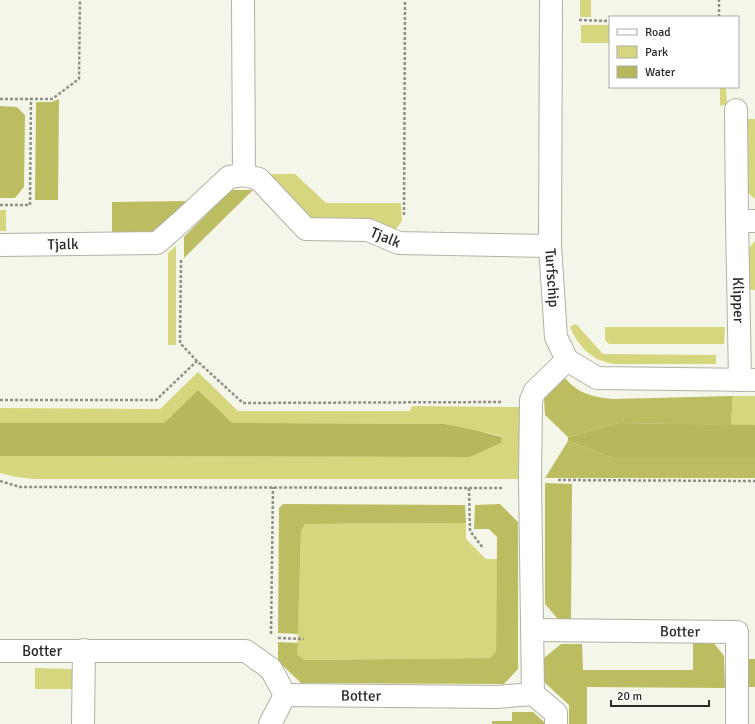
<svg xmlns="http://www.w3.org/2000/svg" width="755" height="724" viewBox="0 0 755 724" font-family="Signika,sans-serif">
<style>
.green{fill:#d6d67e}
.forest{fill:#bcbc60}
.water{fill:#b7b75b}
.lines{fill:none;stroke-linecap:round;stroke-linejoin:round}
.street-casing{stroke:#b1b1a6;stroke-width:24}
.path{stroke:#909088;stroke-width:2.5;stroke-dasharray:3 2;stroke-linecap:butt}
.street{stroke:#fff;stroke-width:22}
.labels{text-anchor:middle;stroke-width:3;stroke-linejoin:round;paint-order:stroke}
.street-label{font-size:15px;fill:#292925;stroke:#fff}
</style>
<rect width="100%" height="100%" fill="#f5f6ea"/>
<path class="green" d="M580,0h11v17h-11z
M581,25h29v18h-29z
M720,87h6l1,17 -7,2z
M746,119h9v80l-8,-7z
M268,174h27l31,29h75l1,18 -9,12 -19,-14 -62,1z
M0,210h6v21h-6z
M755,241v49h-4l-2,-2v-40z
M176,246v99h-8v-92z
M576,324l27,30 113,1v9h-102c-22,-3 -36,-18 -44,-37z
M605,327h120l-1,17h-115l-4,-4z
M198,372l40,39h172l2,-5 107,1v72h-485l-18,-2 -16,-4v-17l470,1 31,-14 1,-7 -27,-6 -30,-6 -214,-1 -33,-33 -34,33h-164v-15l160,1z
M733,396h22v29h-24z
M466,523v16l20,20h11l-1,92 -6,7 -186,2 -7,-6 4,-123 4,-7z
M35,668l36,1 3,3v17h-39z"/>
<path class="forest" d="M59,99l-1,101h-23l1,-98h16z
M0,106l17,1 8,8 -1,72 -9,11h-15z
M231,190h22l-69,68v-21z
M187,201l-31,31h-44v-30z
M565,378c13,16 29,19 48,21l120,-3 -2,29 -113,-2 -50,14 -23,-22 -1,-16z
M568,441l42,16h145v21h-210z
M545,483l27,1 -1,136 -13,-1 -13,-15z
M283,504l182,1 1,18 -161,1 -4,7 -3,100v3l-20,-1 1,-125z
M500,504l18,18v147l-14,15 -203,-1 -23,-22v-19l20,1 -1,11 7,6 186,-2 6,-7 1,-114 -8,-8h-15l1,-24z
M693,642h20l11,14 1,32 -138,-1v37h-18v-19l-26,-24 1,-23 17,-14h21l1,26h110z
M748,659h7v28h-7z
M512,712h21l11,10v2h-52v-3h20z"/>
<path class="water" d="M198,390l34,33 213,1 30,6 27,7 -1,6 -31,14 -470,-1v-33h164z
M618,423l137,2v32h-145l-42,-16v-4z"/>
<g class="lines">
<g class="street-casing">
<g id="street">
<path d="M243,0l1,175"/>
<path id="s1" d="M551,0l-1,246 6,91 11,23 30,18 158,2"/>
<path id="s2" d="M736,110l1,111 3,159"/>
<path d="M737,221h18"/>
<path id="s3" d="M0,245l157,-2 25,-22 47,-44 15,-2 15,4 47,50 62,1 31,13 151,3"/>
<path id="s4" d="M532,630l205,2v92"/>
<path id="s5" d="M0,651h246l25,18 14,26"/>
<path d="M533,694l-3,-214 1,-80 4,-9 32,-31"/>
<path id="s6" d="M285,695l211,2 37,-3 23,19v11"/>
<path d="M83,724l1,-74"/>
<path d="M270,724l15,-29"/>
</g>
</g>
<path class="path" d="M719,17v-17
M579,20l31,1
M0,99h31
M0,205h30l1,-106h21l27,-20 1,-79
M404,215l1,-215
M181,260l-1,83 17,18
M0,400h156l41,-39 46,42 260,-1
M558,480l197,1
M0,481l20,6 483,1
M469,488l1,43 13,17
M271,634l2,-147
M278,638l26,1"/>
<use href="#street" class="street"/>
</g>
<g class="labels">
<g class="street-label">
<text dy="5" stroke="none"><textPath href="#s3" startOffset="435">Tjalk</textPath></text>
<text dy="5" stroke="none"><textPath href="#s3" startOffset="63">Tjalk</textPath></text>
<text dy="5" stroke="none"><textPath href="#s1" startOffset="278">Turfschip</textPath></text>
<text dy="5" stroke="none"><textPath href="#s2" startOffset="190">Klipper</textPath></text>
<text dy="5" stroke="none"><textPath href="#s4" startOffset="148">Botter</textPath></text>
<text dy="5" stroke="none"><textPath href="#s5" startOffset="42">Botter</textPath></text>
<text dy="5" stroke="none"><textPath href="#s6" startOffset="76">Botter</textPath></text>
</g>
</g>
<rect x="609" y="16" width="130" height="72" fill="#ffffff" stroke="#a9a9a8"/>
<rect x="617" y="29" width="20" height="6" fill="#ffffff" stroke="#a9a9a8"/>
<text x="645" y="36" font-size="12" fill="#292925">Road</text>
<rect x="617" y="46" width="20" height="12" fill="#d6d67e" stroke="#a9a9a8"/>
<text x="645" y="56" font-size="12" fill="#292925">Park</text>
<rect x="617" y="66" width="20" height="12" fill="#b7b75b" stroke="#a9a9a8"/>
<text x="645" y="76" font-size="12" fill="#292925">Water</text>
<path d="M611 700v6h98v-6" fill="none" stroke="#292925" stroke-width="2"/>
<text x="617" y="700" font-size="12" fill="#292925" stroke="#ffffff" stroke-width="3" paint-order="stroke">20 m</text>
</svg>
